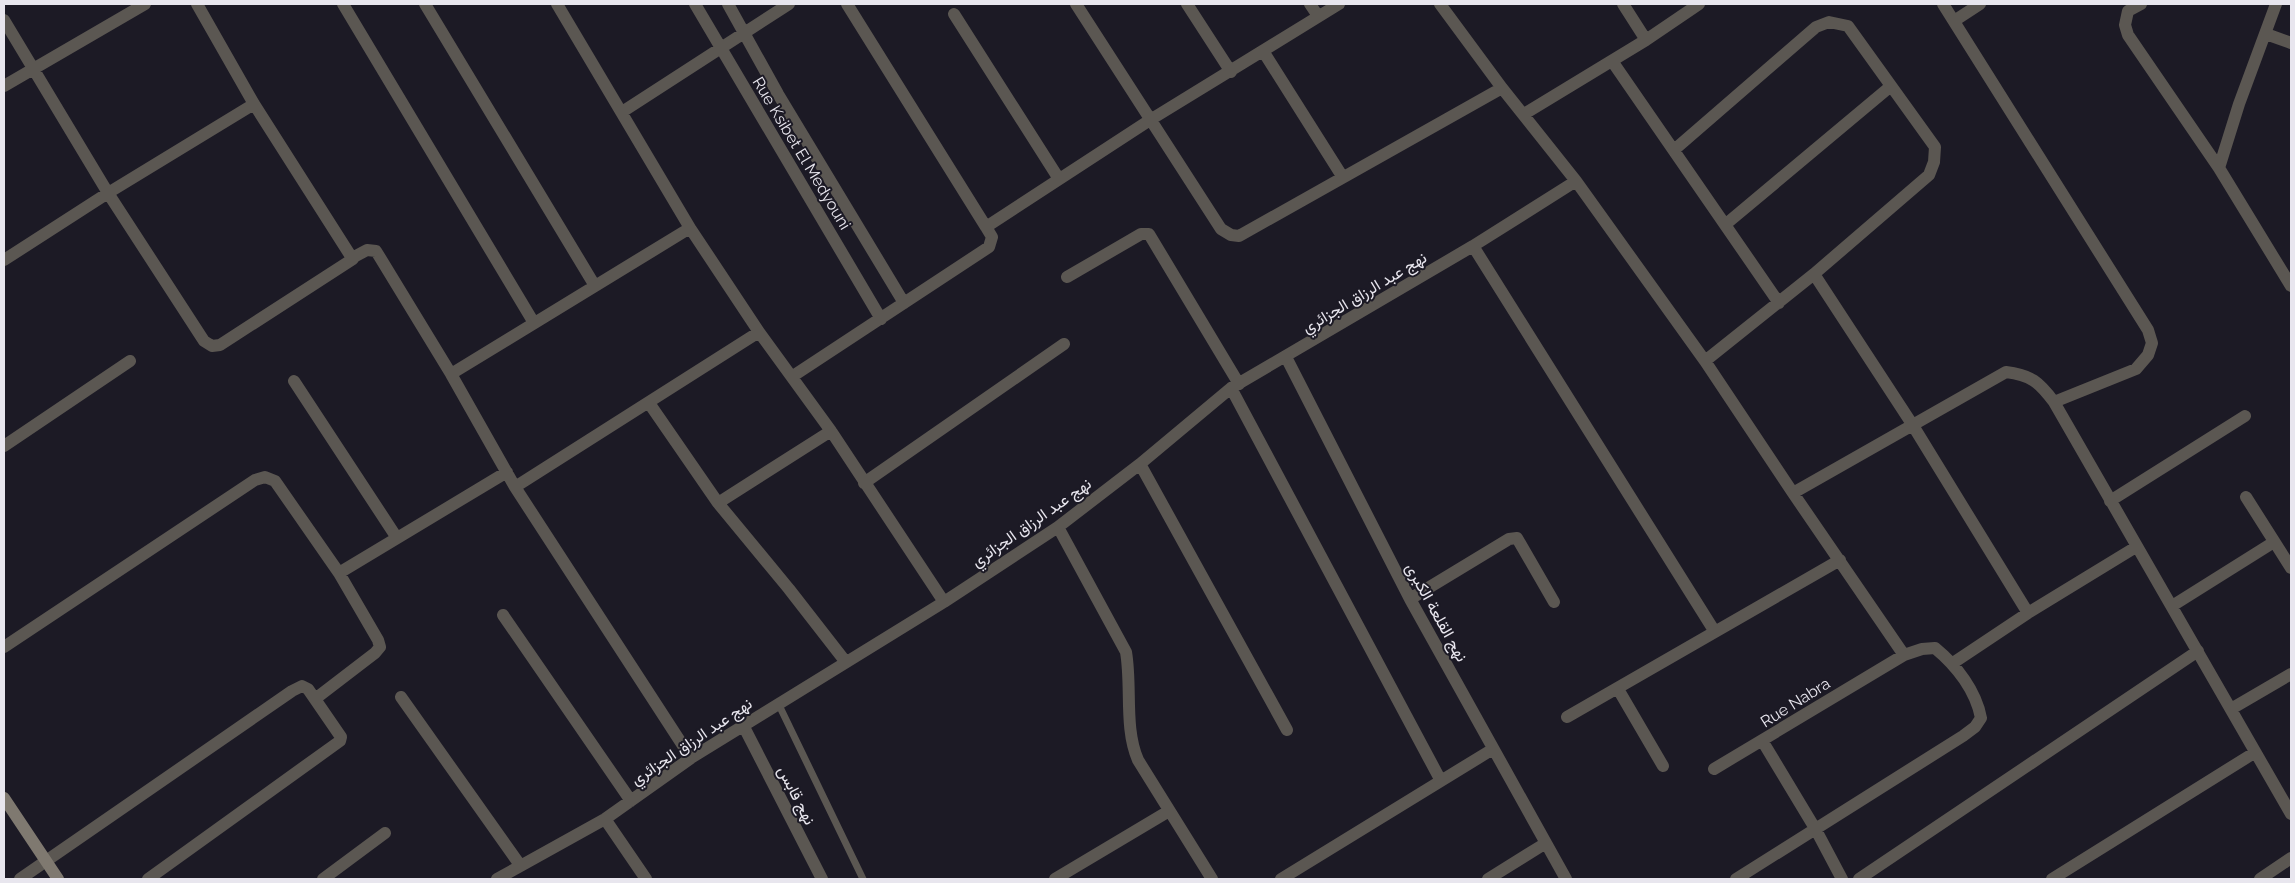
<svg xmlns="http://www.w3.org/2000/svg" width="2295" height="883" viewBox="0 0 2295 883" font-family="Raleway,Vazirmatn,sans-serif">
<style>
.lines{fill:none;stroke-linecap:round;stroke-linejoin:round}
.service{stroke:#5b5752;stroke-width:7}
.minor{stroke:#5b5752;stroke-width:12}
.secondary{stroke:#7f7970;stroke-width:12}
.labels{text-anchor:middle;stroke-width:4;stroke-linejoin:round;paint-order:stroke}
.street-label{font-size:16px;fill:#e8e6ee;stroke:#1c1a25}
</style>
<rect width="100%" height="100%" fill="#1c1a25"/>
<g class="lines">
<path class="service" d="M778,703l85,176"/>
<path class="minor" d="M197,4l57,100 98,154 15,-8 9,1 75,123 64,113 176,271
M343,4l191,319
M425,4l170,282
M557,4l133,224 69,104 72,99 113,171
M695,4l186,315
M728,4l50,90 126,209
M847,4l139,223
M1076,4l145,225 10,6 8,1 263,-148
M1187,4l44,68
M1310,4l8,12
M1440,4l62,84 74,93 129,180 88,132 111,162
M1623,4l23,36
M1943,4l205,326 4,13 -4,12 -12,14 -82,33
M2141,4l-13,7 -3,14 3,10 91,133 72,118
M954,14l105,165
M4,20l104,173 96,148 8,5 8,-1 133,-86
M1954,21l26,-17
M2266,34l25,9
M1263,51l79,125
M1612,61l167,242
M4,86l141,-82
M622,112l167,-108
M1524,114l122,-74 53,-36
M1674,150l142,-123 13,-5 19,4 87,121 -1,15 -5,13 -115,99 -109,87
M2219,168l20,-64 37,-100
M1726,224l165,-138
M1473,246l242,386
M4,260l104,-67 146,-89
M1814,274l98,150 116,189
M1067,277l74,-43h8l90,150
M1286,357l124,242 156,280
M451,374l239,-146
M793,376l196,-129 3,-10 -6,-10 164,-107 189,-116
M294,381l103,157
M1231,388l210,393
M649,403l69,100 71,86 56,72
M4,446l126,-85
M1140,464l147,266
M864,483l200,-139
M515,487l244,-155
M1793,493l213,-121c25,3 33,10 48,30l237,412
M2246,497l45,71
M2110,501l135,-85
M718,503l113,-72
M1058,527l68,125c6,35 -2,76 12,108l74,119
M339,573l168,-101
M1410,599l99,-60 8,-1 37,64
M2172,606l102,-64
M503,615l128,186
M4,647l251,-167 10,-3 10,4 64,92 39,67 2,7 -5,6 -60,46
M1953,663l75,-50 108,-66
M1618,689l45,77
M401,697l119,168
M2231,709l60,-35
M1567,717l273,-157
M743,725l79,154
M1763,742l53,88 26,49
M1714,769l190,-114 18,-6 13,-1c22,18 41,43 46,70l-6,9 -12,9 -227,143
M605,819l41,60
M20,879l272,-188 10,-5 6,3 33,48 -1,4 -192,138
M323,879l62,-46
M497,879l108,-60 86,-61 253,-156 114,-75 82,-63 91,-76 242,-142 103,-65
M1055,879l114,-68
M1281,879l212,-130
M1488,879l58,-36
M1859,879l339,-228
M2052,879l202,-126
M2260,879l31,-21"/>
<path class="secondary" d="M4,798l54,81"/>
</g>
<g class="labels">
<g class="street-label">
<text transform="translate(802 153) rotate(59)" y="6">Rue Ksibet El Medyouni</text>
<text transform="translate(1364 292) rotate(-31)" y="6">نهج عبد الرزاق الجزائري</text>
<text transform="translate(1031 522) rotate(-35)" y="6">نهج عبد الرزاق الجزائري</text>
<text transform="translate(1437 612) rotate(61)" y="6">نهج القلعة الكبرى</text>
<text transform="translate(1795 702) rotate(-32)" y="6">Rue Nabra</text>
<text transform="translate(691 741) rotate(-34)" y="6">نهج عبد الرزاق الجزائري</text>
<text transform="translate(797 795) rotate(63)" y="6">نهج قابس</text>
</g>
</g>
<rect width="2295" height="883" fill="none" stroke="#e8e6ee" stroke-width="10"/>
</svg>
